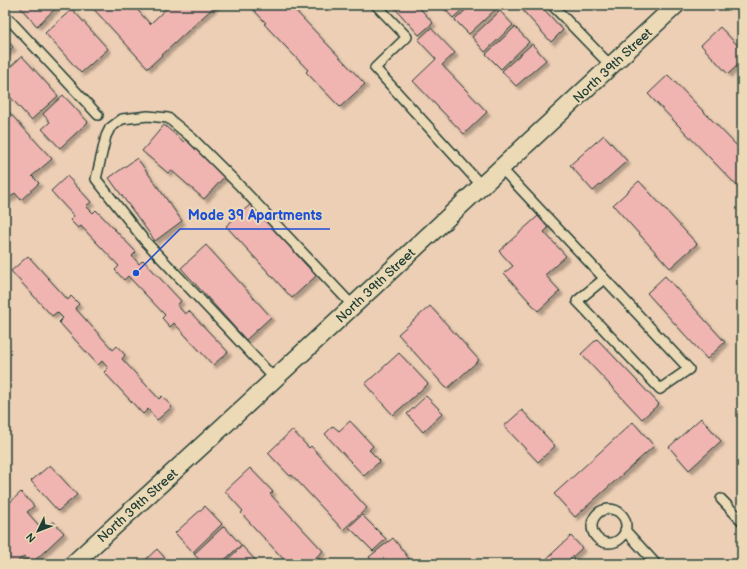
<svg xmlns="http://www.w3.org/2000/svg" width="747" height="569" viewBox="0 0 747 569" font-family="'Balsamiq Sans',sans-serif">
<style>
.building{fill:#f0b4b1;stroke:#1f3d34;filter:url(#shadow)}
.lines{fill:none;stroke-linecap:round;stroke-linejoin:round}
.service-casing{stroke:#1f3d34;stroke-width:12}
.minor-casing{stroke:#1f3d34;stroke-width:20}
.service{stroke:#ecdab7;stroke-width:9}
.minor{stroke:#ecdab7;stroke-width:17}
.labels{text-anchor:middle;stroke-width:4;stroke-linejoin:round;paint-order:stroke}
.street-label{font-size:13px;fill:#1f3d34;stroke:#ecdab7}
.leader{fill:none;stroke:#1d4ed8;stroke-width:1.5}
.callout-dot{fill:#1d4ed8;stroke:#ecdab7;stroke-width:1.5}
.callout-label{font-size:14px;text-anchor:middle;font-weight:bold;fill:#1d4ed8;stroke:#ecdab7;stroke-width:4;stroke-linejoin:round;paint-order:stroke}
</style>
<defs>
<filter id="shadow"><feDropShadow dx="3.5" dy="3.5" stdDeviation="1" flood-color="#0004"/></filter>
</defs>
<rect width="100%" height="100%" fill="#edcfb5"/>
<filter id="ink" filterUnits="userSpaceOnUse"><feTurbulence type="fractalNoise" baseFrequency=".025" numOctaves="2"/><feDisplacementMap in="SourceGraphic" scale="8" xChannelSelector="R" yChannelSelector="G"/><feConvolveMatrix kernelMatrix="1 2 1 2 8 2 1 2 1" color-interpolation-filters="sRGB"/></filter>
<g filter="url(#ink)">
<path class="building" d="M18,5h41l-22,21z
M90,5h43l17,19 20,-19h46l-68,63z
M249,5h44l-1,2 73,77 -25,23 -34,-35 2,-2 -44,-46 2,-1z
M392,5h25l16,18 -14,12z
M441,5h26l-14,13z
M471,5h24l2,3 -28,26 -14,-14z
M518,5h22l23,25 -12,12z
M72,9l36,40 -27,24 -36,-40z
M500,11l13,14 -28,27 -13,-15z
M515,27l14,15 -28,27 -15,-15z
M720,27l22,23v21l-5,-5 -9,8 -27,-29z
M431,28l24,25 -13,12 45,47 -23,22 -51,-53 23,-22 -18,-19z
M5,38l8,9 -8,7z
M532,44l14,16 -30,26 -14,-15z
M22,56l36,40 -27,24 -26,-29v-19z
M668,75l74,76v40l-94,-97z
M63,95l25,27 -28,26 -18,-19 8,-7 -7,-8z
M5,108l47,51 -20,17 7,7 -18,17 -6,-7 -10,9v-44l2,-2 -2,-2z
M164,125l20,17 2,-2 40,35 -22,24 -33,-29 -3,3 -26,-22z
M604,135l23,26 -34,30 -23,-26z
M137,158l45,63 -27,20 -46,-63z
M67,176l24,26 -5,4 7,7 3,-3 40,42 -4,4 7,8 4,-4 38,41 -4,4 8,9 4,-3 39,41 -15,13 -39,-42 -4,4 -8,-9 3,-3 -37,-39 -4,4 -9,-10 4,-4 -38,-40 -3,2 -8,-8 4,-4 -23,-25z
M639,181l58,63 -27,24 -57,-63z
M251,204l65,72 -24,22 -66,-72z
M538,216l10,12 -4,4 22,24 -21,19 15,16 -22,20 -34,-38 9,-7 -14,-15z
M206,245l65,72 -25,23 -65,-72z
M28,256l40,44 3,-4 8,8 -4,4 38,42 4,-4 8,9 -3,4 37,40 3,-3 10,11 -15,13 -9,-11 -5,5 -39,-42 4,-4 -6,-7 -4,4 -39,-43 4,-4 -6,-6 -5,4 -41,-45z
M665,276l60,66 -18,17 -60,-66z
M430,306l49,54 -32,29 -49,-55z
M597,339l62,65 -17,15 -61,-65z
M399,353l29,31 -35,31 -28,-31z
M426,396l17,17 -20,19 -16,-18z
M522,410l33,36 -17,16 -34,-36z
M701,418l20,23 -32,29 -20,-23z
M350,421l23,25 -4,4 11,11 -16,15 -39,-42 8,-8 6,5z
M633,422l21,24 -79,71 -21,-23z
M292,430l17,18 2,-2 56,62 -24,22 -51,-55 -2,1 -22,-23z
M50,465l27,30 -19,16 -27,-30z
M250,468l23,24 -3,2 53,57 -15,13h-20l-47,-51 2,-2 -18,-20z
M21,492l13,14 -7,6 16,18 10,-9 11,12 -33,31 -7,-8 -9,8h-10v-57z
M205,506l17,18 -29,28 -18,-19z
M362,515l24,24 -13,12 -24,-24z
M224,526l17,19 -21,19h-17l-9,-10z
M571,536l11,12 -17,16h-24z
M393,538l20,26h-39l-5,-7z
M242,546l17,18h-36z
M157,549l13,15h-29z
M317,557l7,7h-15z"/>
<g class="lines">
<g class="service-casing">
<path id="service" d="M376,5l31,32 -32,31 107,118
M552,5l59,61
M5,15l93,100
M501,168l188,201 -29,20 -83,-88 27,-22
M275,379l-130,-138 -49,-62 10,-43 4,-8 12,-9 26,-3 20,2 24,20 46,46 115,122
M721,499l21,22
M592 526a17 17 0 1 1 34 0a17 17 0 1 1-34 0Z
M625,530l31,34"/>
</g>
<g class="minor-casing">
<path id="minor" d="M73,564l181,-166 422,-393"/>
</g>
<use href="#service" class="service"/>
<use href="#minor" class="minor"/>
</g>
</g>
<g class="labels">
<g class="street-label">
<text transform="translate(612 65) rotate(-43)" y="5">North 39th Street</text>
<text transform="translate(375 285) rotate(-43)" y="5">North 39th Street</text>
<text transform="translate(137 505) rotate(-42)" y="5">North 39th Street</text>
</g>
</g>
<path class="leader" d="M136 273L180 229H330"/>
<circle class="callout-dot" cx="136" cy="273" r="4"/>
<g class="callout-label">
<text x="255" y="220">Mode 39 Apartments</text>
</g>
<rect width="747" height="569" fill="none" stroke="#ecdab7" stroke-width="20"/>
<rect x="10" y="10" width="727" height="549" fill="none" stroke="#1f3d34" stroke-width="1.5" filter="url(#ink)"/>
<g transform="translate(38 531) rotate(227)" stroke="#ecdab7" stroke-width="3" paint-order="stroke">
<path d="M0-3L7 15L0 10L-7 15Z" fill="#1f3d34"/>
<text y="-6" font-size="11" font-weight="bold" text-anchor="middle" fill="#1f3d34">N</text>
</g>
</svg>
